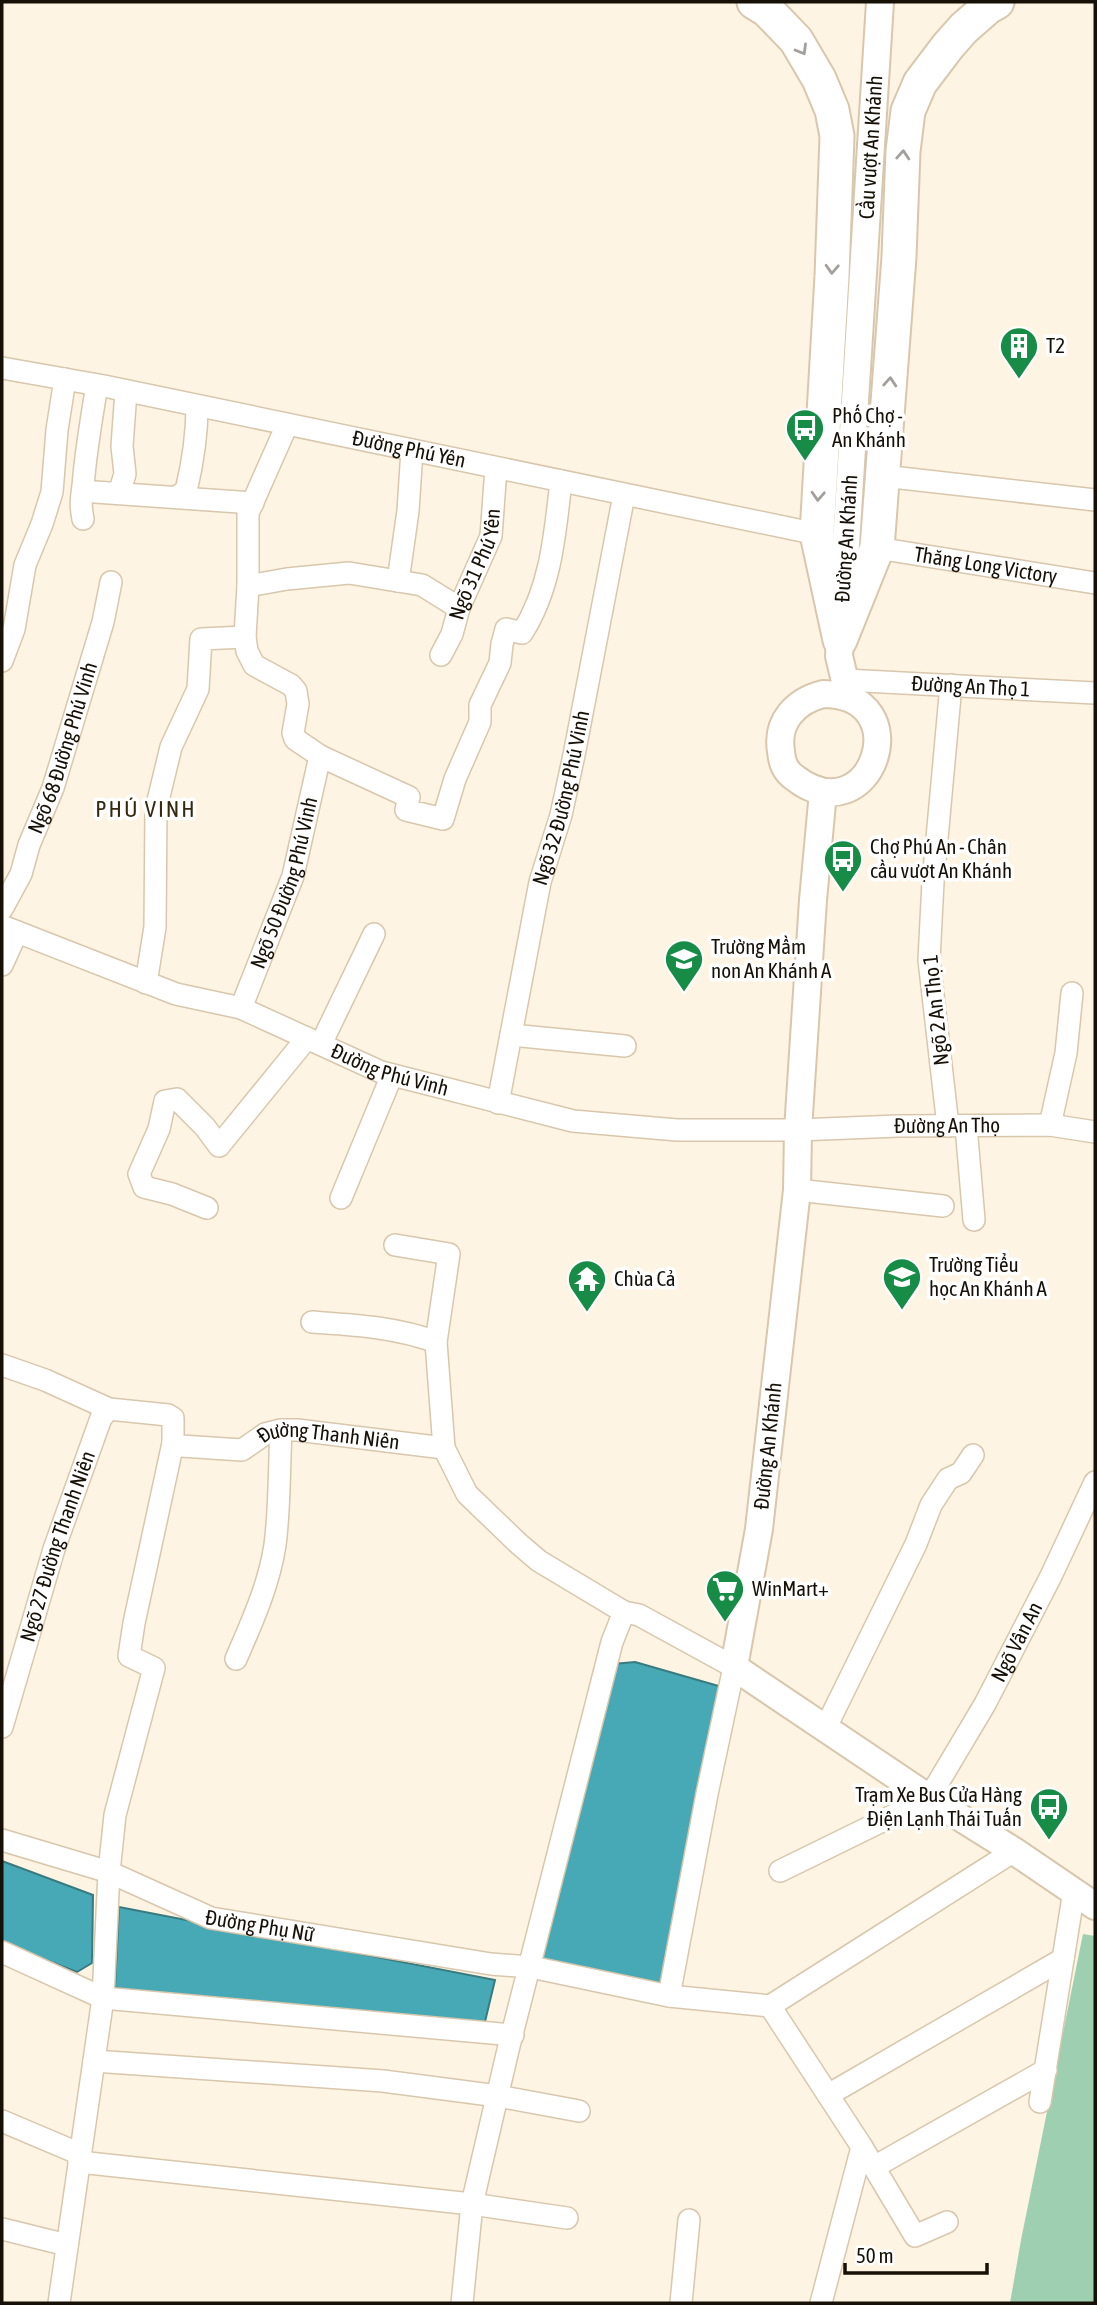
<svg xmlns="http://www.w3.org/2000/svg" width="1097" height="2305" viewBox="0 0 1097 2305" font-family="'Asap Condensed',sans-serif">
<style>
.green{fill:#9ecfb1}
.water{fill:#47a9b5;stroke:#387b81;stroke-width:2}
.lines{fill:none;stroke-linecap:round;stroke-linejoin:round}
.minor-casing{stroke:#d8c7ac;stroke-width:24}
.tertiary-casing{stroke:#d8c7ac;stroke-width:30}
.primary-casing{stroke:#d8c7ac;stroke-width:37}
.minor{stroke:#fff;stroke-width:21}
.tertiary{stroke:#fff;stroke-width:26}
.primary{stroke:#fff;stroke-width:33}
.oneway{stroke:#a29f9c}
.labels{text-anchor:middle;stroke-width:7;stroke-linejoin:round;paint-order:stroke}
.street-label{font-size:21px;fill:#161007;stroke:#fff}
.poi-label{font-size:21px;fill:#161007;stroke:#fff;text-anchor:start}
.neighbourhood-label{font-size:23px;letter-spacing:2px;fill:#362912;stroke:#fff}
</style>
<rect width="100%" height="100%" fill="#fef4e3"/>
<path class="green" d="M1083,1934l12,2v367h-85l11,-63z"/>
<path class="water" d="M635,1662l87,25 -62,304 -116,-20 -8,-19 77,-288z
M2,1861l91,34 -1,68 -15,9 -75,-29z
M119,1907l376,73 -12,50 -349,-35 -19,-8z"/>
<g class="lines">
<g class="minor-casing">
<g id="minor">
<path id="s1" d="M2,368l102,18 713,148"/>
<path d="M287,425l-39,88v73l-3,51 2,14 7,14 37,20 5,6 2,13 -5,29 2,6 25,17 89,41 -3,13 37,9 12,-40 25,-57v-17l20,-42 2,-19 4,-15 16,4c29,-45 33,-99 39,-152"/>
<path d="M883,476l212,24"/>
<path d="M95,492l158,11"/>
<path d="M119,493l6,-19 -3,-28 4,-55"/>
<path d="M176,497l10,-6c7,-29 11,-54 11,-85"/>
<path d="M83,519c-4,-19 0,-26 1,-44 3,-31 8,-60 13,-90"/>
<path id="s2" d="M877,548l218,35"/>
<path d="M398,581l10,-70 4,-61"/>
<path d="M248,586l39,-7 62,-6 73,12 37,23"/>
<path id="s3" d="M441,655l11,-21 7,-26 32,-72 5,-68"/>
<path d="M2,661l12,-32 11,-64 17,-41 10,-32 5,-62 8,-51"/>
<path id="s4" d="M845,680l250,13"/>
<path id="s5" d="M2,909l19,-35 8,-29 24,-57 50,-166 8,-40"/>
<path id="s6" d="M2,926l174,68 65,14 140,64 192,49 104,9h121l100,-4 152,-1 45,7"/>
<path d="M2,965l15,-33"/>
<path d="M146,983l9,-56 1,-118 15,-62 27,-58 3,-50 44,-2"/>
<path id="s7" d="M241,1008l52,-132 27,-120"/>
<path d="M511,1035l114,11"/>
<path d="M321,1044l53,-110"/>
<path id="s8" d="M498,1103l42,-221 21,-67 13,-60 50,-260"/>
<path d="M1050,1125l16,-72 6,-60"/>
<path d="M948,1126l-19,-166 4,-78 18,-197"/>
<path d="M966,1126l8,94"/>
<path d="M797,1190l146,16"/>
<path d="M341,1198l51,-123"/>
<path d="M207,1208l-35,-14 -28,-7 -5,-13 20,-45 6,-28 12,-2 28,28 14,19 88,-108"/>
<path d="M395,1245l54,9 -13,88 8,106 23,46 52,50 20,17 85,51 15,3 95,52 -27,127 -38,202"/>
<path d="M312,1322c42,3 84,5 124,20"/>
<path id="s9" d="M2,1365l43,15 64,29 59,6 5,3v25l8,3 61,4 23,-16 16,-4h16l147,18"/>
<path d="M236,1659c16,-37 33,-74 39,-114 5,-38 4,-77 6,-115"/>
<path id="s10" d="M2,1727l52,-178 47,-131 8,-9"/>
<path d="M825,1729l91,-185 15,-39 17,-26 13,-6 12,-18"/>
<path id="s11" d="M2,1840l107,32 102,46 280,46 40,3 138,29 101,10 244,-155"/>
<path id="s12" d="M780,1871l149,-73 56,-94 66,-128 44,-94"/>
<path d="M2,1952l101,46 410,37"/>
<path d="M770,2006l92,141 53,89 32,-14"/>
<path d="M94,2061l289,20 115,15 81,15"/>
<path d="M828,2095l235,-136"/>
<path d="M1040,2102l34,-211"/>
<path d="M2,2121l78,33"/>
<path d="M79,2162l393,42 95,14"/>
<path d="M874,2167l172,-97"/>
<path d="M2,2229l65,16"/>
<path d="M59,2303l44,-305 6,-126 6,-57 39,-147 -25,-12 5,-33 39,-180"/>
<path d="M462,2303l10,-99 36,-154 104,-408 12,-30"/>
<path d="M681,2303l8,-83"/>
<path d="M821,2303l41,-156"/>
</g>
</g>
<g class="tertiary-casing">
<g id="tertiary">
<path d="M823,694c97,0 49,143 -28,84 -10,-7 -13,-15 -14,-27 -5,-30 15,-50 42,-57z"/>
<path id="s13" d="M849,698l-10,-42 41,-654"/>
<path d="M823,792l-10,108 -15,230 -1,60 -38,339 -25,138 195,131 85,53 81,55"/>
</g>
</g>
<g class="primary-casing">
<path id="primary" d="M754,2l13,8 29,30 23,39 13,31 5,26 -5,140 -15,258 23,106
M840,640l37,-92 22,-291 4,-106 5,-40 12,-28 28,-37 16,-18 24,-21 9,-5"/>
</g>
<use href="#minor" class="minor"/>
<use href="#tertiary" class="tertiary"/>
<use href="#primary" class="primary"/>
</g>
<defs><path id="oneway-chevron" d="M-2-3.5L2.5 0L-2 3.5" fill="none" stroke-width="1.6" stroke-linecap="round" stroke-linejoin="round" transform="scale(1.75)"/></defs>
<g class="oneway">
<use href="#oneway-chevron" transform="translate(802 50) rotate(60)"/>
<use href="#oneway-chevron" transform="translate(903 155) rotate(-86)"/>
<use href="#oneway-chevron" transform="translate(832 269) rotate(93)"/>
<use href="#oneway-chevron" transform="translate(890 382) rotate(-86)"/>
<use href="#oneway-chevron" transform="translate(818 496) rotate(93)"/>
</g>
<defs>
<g id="building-pin" transform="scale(2.0125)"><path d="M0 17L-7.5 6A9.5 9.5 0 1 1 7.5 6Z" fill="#168c47" stroke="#fff"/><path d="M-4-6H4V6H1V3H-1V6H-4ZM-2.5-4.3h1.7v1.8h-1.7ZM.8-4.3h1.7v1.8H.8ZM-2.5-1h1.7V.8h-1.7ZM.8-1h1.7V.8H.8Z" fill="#fff"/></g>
<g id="bus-pin" transform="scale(2.0125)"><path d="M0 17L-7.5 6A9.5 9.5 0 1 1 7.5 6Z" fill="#168c47" stroke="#fff"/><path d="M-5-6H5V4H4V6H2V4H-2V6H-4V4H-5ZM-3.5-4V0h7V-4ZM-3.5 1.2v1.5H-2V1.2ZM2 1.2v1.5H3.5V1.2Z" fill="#fff"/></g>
<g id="school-pin" transform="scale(2.0125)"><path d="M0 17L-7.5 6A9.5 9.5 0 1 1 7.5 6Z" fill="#168c47" stroke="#fff"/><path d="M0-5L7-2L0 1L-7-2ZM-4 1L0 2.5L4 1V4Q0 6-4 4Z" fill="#fff"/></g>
<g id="temple-pin" transform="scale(2.0125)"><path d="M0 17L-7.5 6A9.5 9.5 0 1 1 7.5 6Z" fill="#168c47" stroke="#fff"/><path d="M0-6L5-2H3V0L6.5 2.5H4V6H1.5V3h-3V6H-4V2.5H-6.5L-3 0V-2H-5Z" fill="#fff"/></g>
<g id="supermarket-pin" transform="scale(2.0125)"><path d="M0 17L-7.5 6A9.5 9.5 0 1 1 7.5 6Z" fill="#168c47" stroke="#fff"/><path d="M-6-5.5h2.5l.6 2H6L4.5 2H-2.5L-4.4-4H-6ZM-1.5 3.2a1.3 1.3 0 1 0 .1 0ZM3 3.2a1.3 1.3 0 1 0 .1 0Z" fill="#fff"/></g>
</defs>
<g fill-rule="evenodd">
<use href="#building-pin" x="1019" y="346"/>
<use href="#bus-pin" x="805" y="428"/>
<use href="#bus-pin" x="843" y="859"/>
<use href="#school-pin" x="684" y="959"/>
<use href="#school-pin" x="902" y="1277"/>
<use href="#temple-pin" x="587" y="1279"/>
<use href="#supermarket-pin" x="725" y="1589"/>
<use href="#bus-pin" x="1049" y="1807"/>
</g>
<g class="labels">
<g class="street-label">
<text dy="7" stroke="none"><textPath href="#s13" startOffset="553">Cầu vượt An Khánh</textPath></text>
<text dy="7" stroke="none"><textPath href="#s1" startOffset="415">Đường Phú Yên</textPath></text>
<text dy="7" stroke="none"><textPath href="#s13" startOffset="161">Đường An Khánh</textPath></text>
<text dy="7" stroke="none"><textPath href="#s3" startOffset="98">Ngõ 31 Phú Yên</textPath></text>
<text dy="7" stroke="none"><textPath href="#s2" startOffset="110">Thăng Long Victory</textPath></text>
<text dy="7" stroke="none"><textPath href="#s4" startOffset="126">Đường An Thọ 1</textPath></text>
<text dy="7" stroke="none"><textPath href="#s5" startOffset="173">Ngõ 68 Đường Phú Vinh</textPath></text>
<text dy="7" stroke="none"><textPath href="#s8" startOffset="312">Ngõ 32 Đường Phú Vinh</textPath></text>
<text dy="7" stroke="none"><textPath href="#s7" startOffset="133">Ngõ 50 Đường Phú Vinh</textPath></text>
<text transform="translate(936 1010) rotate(-96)" y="7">Ngõ 2 An Thọ 1</text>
<text dy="7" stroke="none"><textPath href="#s6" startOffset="415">Đường Phú Vinh</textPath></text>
<text dy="7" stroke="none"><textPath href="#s6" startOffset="980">Đường An Thọ</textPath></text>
<text dy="7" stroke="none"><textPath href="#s9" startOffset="368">Đường Thanh Niên</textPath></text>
<text transform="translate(768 1446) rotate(-84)" y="7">Đường An Khánh</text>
<text dy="7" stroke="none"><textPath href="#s10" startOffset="189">Ngõ 27 Đường Thanh Niên</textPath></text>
<text dy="7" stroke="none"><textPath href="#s12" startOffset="345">Ngõ Vân An</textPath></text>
<text dy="7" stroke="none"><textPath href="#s11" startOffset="273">Đường Phụ Nữ</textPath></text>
</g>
<g class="poi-label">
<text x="1046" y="353">T2</text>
<text x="832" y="423">Phố Chợ -<tspan x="832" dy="24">An Khánh</tspan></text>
<text x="870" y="854">Chợ Phú An - Chân<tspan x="870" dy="24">cầu vượt An Khánh</tspan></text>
<text x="711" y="954">Trường Mầm<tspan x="711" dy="24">non An Khánh A</tspan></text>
<text x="929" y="1272">Trường Tiểu<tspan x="929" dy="24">học An Khánh A</tspan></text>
<text x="614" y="1286">Chùa Cả</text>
<text x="752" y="1596">WinMart+</text>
<text x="1022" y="1802" text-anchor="end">Trạm Xe Bus Cửa Hàng<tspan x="1022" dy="24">Điện Lạnh Thái Tuấn</tspan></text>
</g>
<g class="neighbourhood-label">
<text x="146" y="817">PHÚ VINH</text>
</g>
</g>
<rect width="1097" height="2305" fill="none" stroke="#161007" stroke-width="7"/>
<path d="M845 2263v10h142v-10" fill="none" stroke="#161007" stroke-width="3.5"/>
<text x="856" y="2263" font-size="21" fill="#161007" stroke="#ffffff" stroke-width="5" paint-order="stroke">50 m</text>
</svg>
